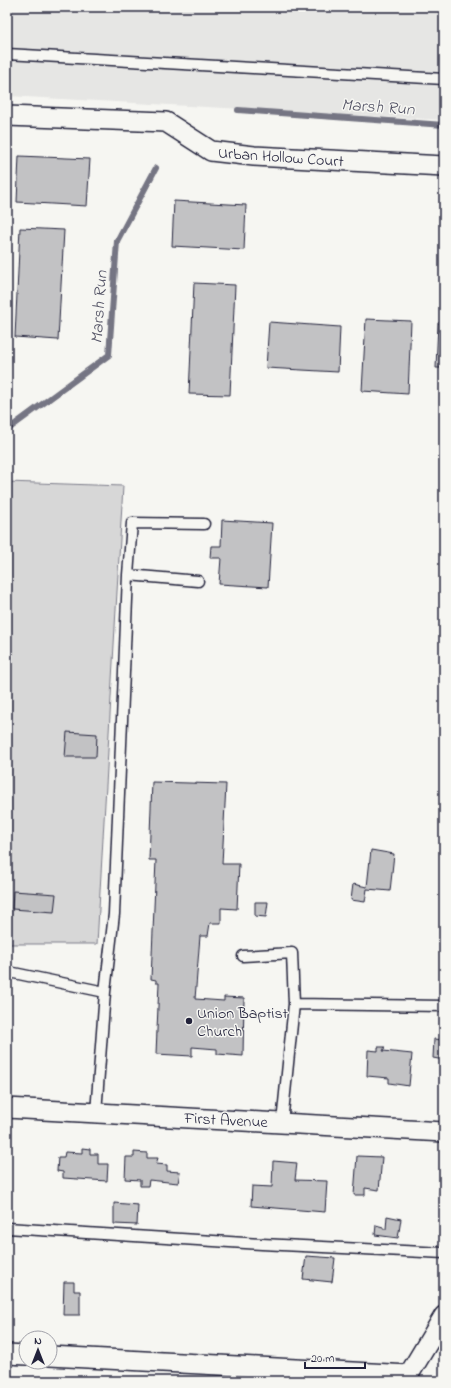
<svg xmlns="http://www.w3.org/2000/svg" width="451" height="1388" viewBox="0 0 451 1388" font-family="'Indie Flower',sans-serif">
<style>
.built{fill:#e6e6e4}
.green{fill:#d7d7d7;stroke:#7c7c89}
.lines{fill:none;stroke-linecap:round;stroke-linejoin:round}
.stream{stroke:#757583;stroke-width:6}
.building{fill:#c2c2c4;stroke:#22223b}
.lane-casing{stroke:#22223b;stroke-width:13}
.street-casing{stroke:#22223b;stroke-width:22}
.lane{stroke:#f6f6f2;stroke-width:10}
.street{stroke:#f6f6f2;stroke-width:19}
.poi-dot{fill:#22223b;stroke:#f6f6f2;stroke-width:1.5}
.labels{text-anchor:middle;stroke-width:3;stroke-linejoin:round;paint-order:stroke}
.street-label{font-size:16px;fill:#22223b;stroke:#f6f6f2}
.poi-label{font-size:16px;fill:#22223b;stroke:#f6f6f2;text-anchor:start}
.water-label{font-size:17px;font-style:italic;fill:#535365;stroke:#f6f6f2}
</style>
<rect width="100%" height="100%" fill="#f6f6f2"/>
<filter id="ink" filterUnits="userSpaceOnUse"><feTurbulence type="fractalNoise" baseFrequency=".025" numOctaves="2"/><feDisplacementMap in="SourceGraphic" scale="8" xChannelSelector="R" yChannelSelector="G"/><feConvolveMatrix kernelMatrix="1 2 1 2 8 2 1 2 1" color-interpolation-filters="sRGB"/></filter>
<g filter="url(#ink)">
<path class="built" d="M7,7h437v113l-437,-24z"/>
<path class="green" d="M7,482l116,4 -26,458h-90z"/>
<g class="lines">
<path class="stream" d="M238,110l206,15
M7,430l102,-75 8,-114 39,-73"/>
</g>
<path class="building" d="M19,156l71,3 -3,47 -70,-4z
M174,201l72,4 -2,45 -72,-4z
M20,228l44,2 -6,110 -43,-3z
M194,283l41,2 -5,110 -41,-1z
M366,319l45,2 -3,73 -46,-3z
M269,322l71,5 -2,45 -72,-4z
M438,323h6v45h-8z
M7,356h3l-2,44h-1z
M222,520l50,3 -4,64 -49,-3 2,-26h-11l1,-12h10z
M67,732l30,2 -1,23h-31z
M152,782l74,2 -4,80h17l-2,45 -16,-1v15h-11l-2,13h-8l-5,63 29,2v-4l20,1 -1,58 -26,-2v-5l-25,-2v9l-36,-2 3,-71h-3v-3l-5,-1 5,-119h-7z
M371,850l23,4 -4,37 -23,-2 -2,13 -14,-2 2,-16 14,3z
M13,891l43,3 -2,18 -42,-3z
M255,902h13l-2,15 -11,-1z
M434,1039l10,1v20l-11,-2z
M378,1047h7l-2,4 29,3 -3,32 -20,-3v-5l-22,-2 1,-26 10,1z
M82,1148l8,1v5h8v10h10l-1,17 -44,-3v-6l-6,-1 1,-14h6l1,-5 17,1z
M134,1152l13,1v5h11l-2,6 11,1v6l13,1 -2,11 -29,-3 -1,6h-8v-6l-15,-1 1,-22h8z
M357,1156l25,1 -3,33 -14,-2v7h-11z
M273,1161l24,2 -2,17 32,1 -2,31 -74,-6 1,-20 20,1z
M441,1171h3v25l-5,-1z
M114,1203l24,2 -1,20 -23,-1z
M387,1216l14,3 -3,19 -23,-3 1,-10 7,2v2h3z
M306,1256l29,2 -3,24 -29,-3z
M64,1282h10v9h6v24h-17z"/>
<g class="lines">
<g class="lane-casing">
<path id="lane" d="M7,54l437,25
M128,575l4,-52 72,1
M243,956l49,-3 2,51 -12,119
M7,973h7l91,19 -9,121
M105,992l9,-78 14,-339 70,6
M294,1004l150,2
M7,1228l255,16 182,9"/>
</g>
<g class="street-casing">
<path id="street" d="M7,116l159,6 45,29 43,5 190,10
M7,1108l437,24
M7,1354l19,1
M50,1356l359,19
M405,1381l39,-65"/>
</g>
<use href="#lane" class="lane"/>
<use href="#street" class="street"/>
</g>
</g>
<circle class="poi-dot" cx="189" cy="1021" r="4"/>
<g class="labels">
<g class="street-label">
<text transform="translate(281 156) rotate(4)" y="6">Urban Hollow Court</text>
<text transform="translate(226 1119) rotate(3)" y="6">First Avenue</text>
</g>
<g class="poi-label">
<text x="197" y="1018">Union Baptist<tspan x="197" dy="18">Church</tspan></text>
</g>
<g class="water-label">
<text transform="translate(378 106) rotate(4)" y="6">Marsh Run</text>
<text transform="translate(98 307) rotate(-86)" y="6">Marsh Run</text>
</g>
</g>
<rect width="451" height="1388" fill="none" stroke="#f6f6f2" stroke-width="24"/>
<rect x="12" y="12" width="427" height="1364" fill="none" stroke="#22223b" stroke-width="1.5" filter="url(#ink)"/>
<g transform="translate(38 1350)"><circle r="19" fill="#f6f6f2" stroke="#a1a1a9"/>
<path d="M0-3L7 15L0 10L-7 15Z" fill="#22223b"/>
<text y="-6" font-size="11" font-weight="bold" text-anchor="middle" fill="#22223b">N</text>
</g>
<path d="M305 1362v6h60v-6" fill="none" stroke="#22223b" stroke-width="2"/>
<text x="311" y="1362" font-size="12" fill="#22223b" stroke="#f6f6f2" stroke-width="3" paint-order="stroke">20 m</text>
</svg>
